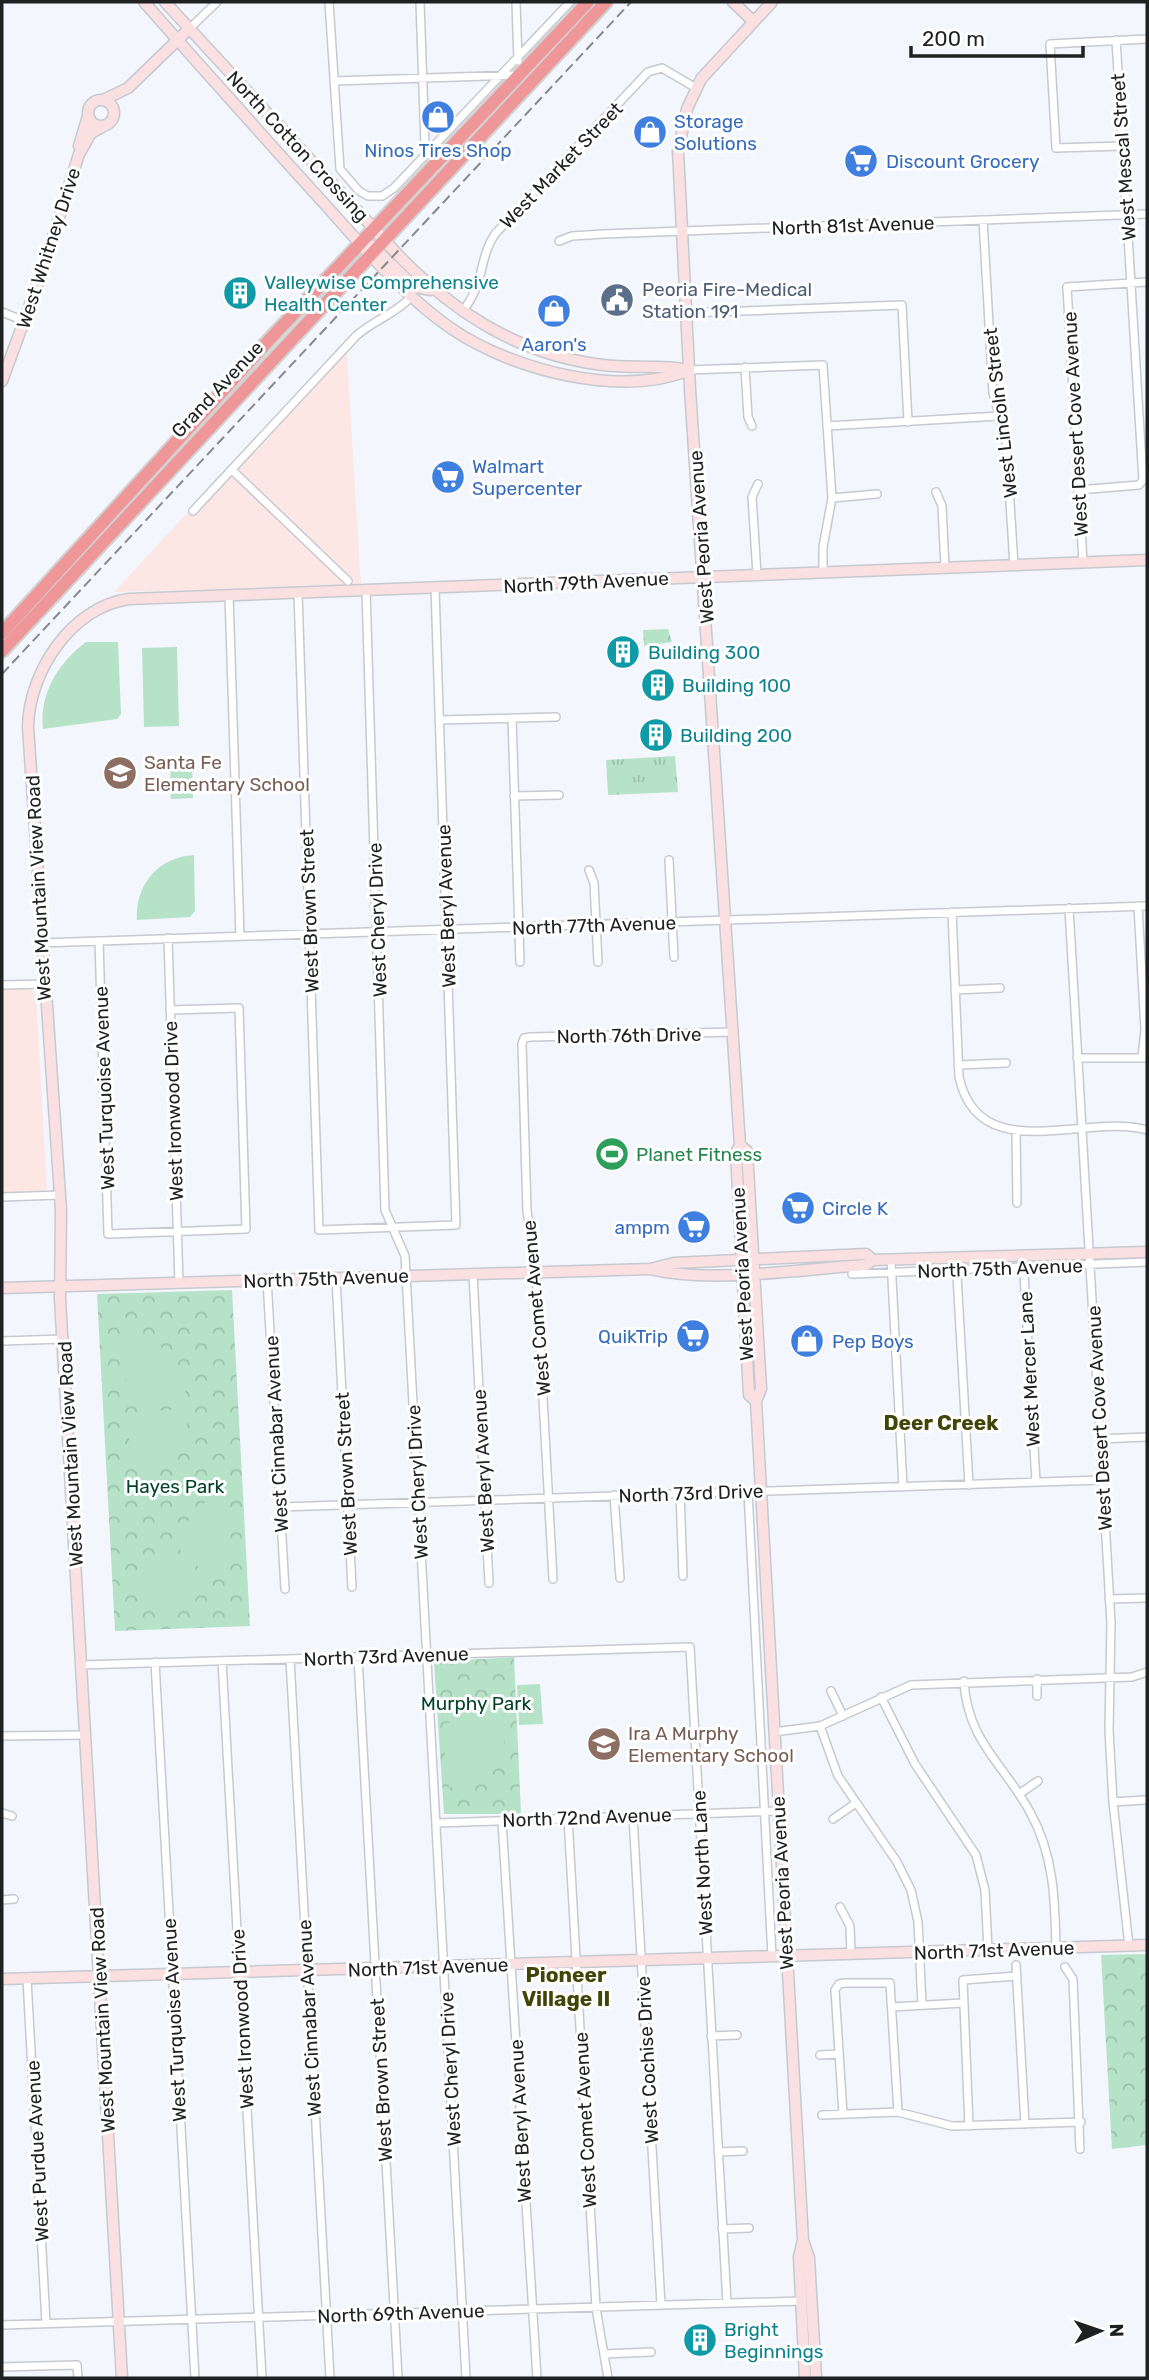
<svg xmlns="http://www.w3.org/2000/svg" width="1149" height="2380" viewBox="0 0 1149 2380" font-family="Rubik,sans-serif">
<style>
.industrial{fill:#fde7e5}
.grass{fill:url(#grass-tufts)}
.forest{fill:url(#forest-crowns)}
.pitch{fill:#b6e2c8}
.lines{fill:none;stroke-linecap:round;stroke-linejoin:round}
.street-casing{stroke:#c7c9d1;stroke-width:10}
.secondary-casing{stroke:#c7c9d1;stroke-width:13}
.highway-casing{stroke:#d2d2d3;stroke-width:16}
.street{stroke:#fff;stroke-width:7}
.secondary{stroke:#fae0e0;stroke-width:10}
.highway{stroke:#ef9798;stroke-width:12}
.rail{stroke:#87898e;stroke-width:2;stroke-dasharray:10 5;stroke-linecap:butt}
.labels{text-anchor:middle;stroke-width:6;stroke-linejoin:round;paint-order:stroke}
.shop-label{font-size:19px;fill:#366cbe;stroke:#fff;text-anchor:start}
.street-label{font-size:19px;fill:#1f2022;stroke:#fff}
.culture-label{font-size:19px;fill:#0d838f;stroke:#fff;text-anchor:start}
.service-label{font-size:19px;fill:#4e5e75;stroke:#fff;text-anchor:start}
.education-label{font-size:19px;fill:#785e54;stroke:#fff;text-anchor:start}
.leisure-label{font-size:19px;fill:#27864d;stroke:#fff;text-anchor:start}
.park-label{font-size:19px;fill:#034328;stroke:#fff}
.neighbourhood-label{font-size:21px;font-weight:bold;fill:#404608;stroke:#fff}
</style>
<defs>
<pattern id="grass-tufts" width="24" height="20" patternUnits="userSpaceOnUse" patternTransform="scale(1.75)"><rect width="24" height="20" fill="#b6e2c8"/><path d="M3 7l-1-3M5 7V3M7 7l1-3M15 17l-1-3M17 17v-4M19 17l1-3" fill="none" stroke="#9cc2ac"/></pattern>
<pattern id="forest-crowns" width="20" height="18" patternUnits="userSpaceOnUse" patternTransform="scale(1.75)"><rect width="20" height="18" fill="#b6e2c8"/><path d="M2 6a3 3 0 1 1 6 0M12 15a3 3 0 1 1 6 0" fill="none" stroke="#9cc2ac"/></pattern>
</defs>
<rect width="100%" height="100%" fill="#f4f6fe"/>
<path class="industrial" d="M340,347l7,7 14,232 -247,6z
M30,989l6,5 11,194 -4,4 -41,1v-203z"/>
<path class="grass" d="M675,756l3,36 -70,3 -2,-35z"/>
<path class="forest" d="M668,629l4,13 -28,4 -1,-16z
M232,1290l18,336 -135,5 -18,-337z
M514,1657l7,157h-77l-10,-152z
M1147,1954v191l-35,4 -11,-194z"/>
<path class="pitch" d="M86,642h32l3,72 -4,5 -74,10c-4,-35 15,-66 43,-87z
M177,647l2,79 -35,1 -2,-79z
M170,761h22l1,37 -22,1z
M194,855l1,56 -5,6 -53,3c-2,-35 21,-63 57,-65z
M143,1340c35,9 40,31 44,64l-57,2 -3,-3 -4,-62z
M187,1409c4,41 -18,54 -55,59l-5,-52 3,-4z
M208,1499c29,21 25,56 6,82l-41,-38v-6z
M161,1550h7l36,37c-12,19 -45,27 -63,13l-6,-17z
M540,1684l3,40 -24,1 -2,-40z
M506,1714c3,37 -15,72 -57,73l-7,-57 5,-7z"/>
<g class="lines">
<g class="street-casing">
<path id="street" d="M329,2l11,167 19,22 9,5h14l12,-8 176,-186
M420,2l5,143 4,5
M516,2l2,59
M189,29l28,-27
M334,81l185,-6
M1122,146l-66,2 -6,-104 97,-5
M983,220l10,173 13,47 8,125
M559,241l13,-5 31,-2 544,-20
M2,312l22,9
M462,312c24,-30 16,-53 33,-78l153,-162 14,-4 34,20
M687,313l215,-8 6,117
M745,367l3,50 4,9
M689,370l134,-5 9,133 -9,49v25
M827,426l172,-10
M232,470l116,111
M1078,490l61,-5 4,-5 -27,-440
M936,492l6,14 3,62
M832,498l45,-4
M193,511l163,-175c18,-16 38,-21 55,-39
M1083,562l-16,-275 80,-5
M757,574l-5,-77 6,-13
M366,590l19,620 20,46 61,1122
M298,592l21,638 137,-5 -21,-637
M229,595l11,341
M512,718l8,244
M439,720l117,-3
M514,796l45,-1
M669,860l5,97
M589,870l5,13 4,79
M1138,906l7,124 -3,27
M1069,908l42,715 -2,107 4,72 16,144
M952,912l7,165c20,92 128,35 188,53
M168,938l11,345
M99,941l9,293 138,-5 -7,-221 -69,2
M41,943l1106,-37
M2,985l42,-1
M955,990l45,-2
M1077,1058h70
M958,1065l48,-2
M1016,1131l1,72
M2,1197l58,-2
M1023,1256l13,226
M956,1258l13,227
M891,1260l12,227
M473,1274l16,309
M852,1274l295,-12
M336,1278l16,309
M267,1280l18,309
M2,1341l62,-2
M1100,1439l47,-2
M748,1492l24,464
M680,1493l3,83
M614,1495l6,83
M280,1507l822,-27
M553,1579l-17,-307 -9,-61 -5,-167 2,-6 7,-1 202,-5
M1109,1599l38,-1
M358,1657l40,721
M290,1659l40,719
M222,1661l40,717
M155,1662l40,716
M81,1665l609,-18 37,656
M1037,1679v17
M964,1681c3,60 40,83 66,131 24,43 25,88 26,136
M831,1691l12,25
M881,1697l34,67 61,91 9,35 3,60
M820,1726l18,50 59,86 14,28 7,32 4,83
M774,1732l46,-6 91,-41 221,-8 15,-5
M2,1736l84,-1
M1019,1794l19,-13
M1113,1802l31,-2
M2,1813l10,3
M633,1816l28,489
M568,1818l28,490 12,70
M833,1819l23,-16
M502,1821l35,557
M437,1823l341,-12
M2,1900l12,-1
M840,1907l10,19 1,29
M1016,1965l9,159
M1065,1967l8,12 7,170
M27,1979l19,344
M892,2007l71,-4
M711,2036l26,-1
M820,2055l19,-1
M843,2114l-8,-124 4,-6 6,-1h45l8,129
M822,2115l76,-3 54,14 129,-4
M969,2126l-6,-146 54,-4
M718,2152l25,-1
M722,2229l27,-1
M2,2325l799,-24
M604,2354l47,-2
M2,2367l75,-2 1,13"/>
</g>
<g class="secondary-casing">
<path id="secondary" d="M144,2c58,66 117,132 176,197 42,46 81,95 132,130 60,41 168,69 237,41
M165,2l235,255c57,58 121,98 203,108 29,4 57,-1 86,5
M733,2l21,20
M88 113a13 13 0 1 1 26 0a13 13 0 1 1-26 0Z
M103,100l25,-12 61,-59
M79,146l9,-30
M372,246l43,41 16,3
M2,381l40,-109 37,-118 12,-21 11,-6
M740,1145l7,6 14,238 -5,12 47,839 6,18 7,120
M650,1269c62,15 151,0 216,-4l7,-5 274,-8
M2,1288l648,-19 24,-6 192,-9 7,6
M756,1401l-7,-6 -13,-242 4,-8 -50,-756 -12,-238 9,-42 14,-30 71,-77
M2,1979l1145,-34
M803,2240l-4,17 6,121
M122,2378l-62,-1079 1,-89 -33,-483c1,-55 43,-120 101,-128l1018,-39"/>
</g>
<g class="highway-casing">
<path id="highway" d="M2,633l267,-293 319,-338
M2,651l604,-649"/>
</g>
<use href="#street" class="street"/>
<use href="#secondary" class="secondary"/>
<use href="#highway" class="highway"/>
<path class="rail" d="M2,674l629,-672"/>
</g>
<defs>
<g id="shop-disc" transform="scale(1.75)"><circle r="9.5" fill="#3f7fe0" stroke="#fff"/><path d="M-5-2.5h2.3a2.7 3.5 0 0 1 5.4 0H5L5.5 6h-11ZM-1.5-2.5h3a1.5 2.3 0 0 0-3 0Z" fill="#fff"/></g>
<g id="supermarket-disc" transform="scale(1.75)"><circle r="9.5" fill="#3f7fe0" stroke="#fff"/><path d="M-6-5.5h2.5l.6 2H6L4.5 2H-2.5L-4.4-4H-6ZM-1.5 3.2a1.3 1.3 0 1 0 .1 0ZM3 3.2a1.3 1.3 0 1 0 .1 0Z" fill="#fff"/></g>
<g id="building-disc" transform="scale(1.75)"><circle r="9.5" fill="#0f9aa8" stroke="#fff"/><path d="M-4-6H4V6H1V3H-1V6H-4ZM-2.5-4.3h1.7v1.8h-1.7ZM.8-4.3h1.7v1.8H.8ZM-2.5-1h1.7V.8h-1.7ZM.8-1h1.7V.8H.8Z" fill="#fff"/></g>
<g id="civic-disc" transform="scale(1.75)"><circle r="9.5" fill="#5c6f8a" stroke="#fff"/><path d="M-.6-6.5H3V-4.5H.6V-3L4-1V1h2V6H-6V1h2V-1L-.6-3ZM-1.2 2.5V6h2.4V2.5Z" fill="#fff"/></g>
<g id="school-disc" transform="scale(1.75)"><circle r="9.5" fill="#8d6e63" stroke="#fff"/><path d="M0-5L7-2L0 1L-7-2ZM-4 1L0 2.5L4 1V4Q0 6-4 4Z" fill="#fff"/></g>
<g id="stadium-disc" transform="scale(1.75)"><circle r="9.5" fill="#2e9e5b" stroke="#fff"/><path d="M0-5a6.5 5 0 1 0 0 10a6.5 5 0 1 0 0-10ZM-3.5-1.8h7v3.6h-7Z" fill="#fff"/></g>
</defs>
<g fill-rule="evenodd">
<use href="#shop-disc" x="438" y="117"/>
<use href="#shop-disc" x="650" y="132"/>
<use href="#supermarket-disc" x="861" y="161"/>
<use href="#building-disc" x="240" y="293"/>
<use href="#civic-disc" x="617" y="300"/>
<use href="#shop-disc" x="554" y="311"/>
<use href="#supermarket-disc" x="448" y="477"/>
<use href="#building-disc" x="623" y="652"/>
<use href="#building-disc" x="658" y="685"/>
<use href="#building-disc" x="656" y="735"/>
<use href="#school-disc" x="120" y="773"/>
<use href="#stadium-disc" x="612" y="1154"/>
<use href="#supermarket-disc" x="798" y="1208"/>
<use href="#supermarket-disc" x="694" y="1227"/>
<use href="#supermarket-disc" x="693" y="1336"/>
<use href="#shop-disc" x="807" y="1341"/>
<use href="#school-disc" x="604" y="1744"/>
<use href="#building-disc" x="700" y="2340"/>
</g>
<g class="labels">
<g class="shop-label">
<text x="674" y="128">Storage<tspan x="674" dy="22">Solutions</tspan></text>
<text x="438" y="157" text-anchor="middle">Ninos Tires Shop</text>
<text x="886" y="168">Discount Grocery</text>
<text x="554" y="351" text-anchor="middle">Aaron's</text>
<text x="472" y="473">Walmart<tspan x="472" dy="22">Supercenter</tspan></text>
<text x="822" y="1215">Circle K</text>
<text x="670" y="1234" text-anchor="end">ampm</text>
<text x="668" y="1343" text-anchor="end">QuikTrip</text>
<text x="832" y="1348">Pep Boys</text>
</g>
<g class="street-label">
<text transform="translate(298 146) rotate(47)" y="7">North Cotton Crossing</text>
<text transform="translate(1123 157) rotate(-94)" y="7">West Mescal Street</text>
<text transform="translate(561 165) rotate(-46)" y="7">West Market Street</text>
<text transform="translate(853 225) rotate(-2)" y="7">North 81st Avenue</text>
<text transform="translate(48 248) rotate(-72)" y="7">West Whitney Drive</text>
<text transform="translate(217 389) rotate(-47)" y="7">Grand Avenue</text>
<text transform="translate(1000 413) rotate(-97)" y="7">West Lincoln Street</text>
<text transform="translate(1075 424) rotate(-93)" y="7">West Desert Cove Avenue</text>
<text transform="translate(701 537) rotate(-94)" y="7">West Peoria Avenue</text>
<text transform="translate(586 582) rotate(-3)" y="7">North 79th Avenue</text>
<text transform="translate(38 888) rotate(-93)" y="7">West Mountain View Road</text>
<text transform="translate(446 906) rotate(-92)" y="7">West Beryl Avenue</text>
<text transform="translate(309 911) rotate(-92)" y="7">West Brown Street</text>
<text transform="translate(377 920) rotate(-92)" y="7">West Cheryl Drive</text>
<text transform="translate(594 925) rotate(-2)" y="7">North 77th Avenue</text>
<text transform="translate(629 1035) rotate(-1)" y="7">North 76th Drive</text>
<text transform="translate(104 1088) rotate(-92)" y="7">West Turquoise Avenue</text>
<text transform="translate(173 1111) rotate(-92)" y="7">West Ironwood Drive</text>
<text transform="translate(1000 1268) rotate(-2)" y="7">North 75th Avenue</text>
<text transform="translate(742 1274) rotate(-93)" y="7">West Peoria Avenue</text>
<text transform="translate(326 1278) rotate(-2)" y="7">North 75th Avenue</text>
<text transform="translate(536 1308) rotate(-95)" y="7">West Comet Avenue</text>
<text transform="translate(1029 1369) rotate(-93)" y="7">West Mercer Lane</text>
<text transform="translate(1099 1418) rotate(-93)" y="7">West Desert Cove Avenue</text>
<text transform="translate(276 1434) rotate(-93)" y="7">West Cinnabar Avenue</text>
<text transform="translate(70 1454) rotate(-93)" y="7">West Mountain View Road</text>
<text transform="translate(483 1471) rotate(-93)" y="7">West Beryl Avenue</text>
<text transform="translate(346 1474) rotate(-93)" y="7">West Brown Street</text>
<text transform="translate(417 1482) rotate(-93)" y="7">West Cheryl Drive</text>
<text transform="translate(691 1493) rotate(-2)" y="7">North 73rd Drive</text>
<text transform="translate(386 1656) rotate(-2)" y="7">North 73rd Avenue</text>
<text transform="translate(587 1817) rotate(-2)" y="7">North 72nd Avenue</text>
<text transform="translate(702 1863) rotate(-93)" y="7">West North Lane</text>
<text transform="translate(782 1883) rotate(-93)" y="7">West Peoria Avenue</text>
<text transform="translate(994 1950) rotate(-2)" y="7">North 71st Avenue</text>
<text transform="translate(428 1967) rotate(-2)" y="7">North 71st Avenue</text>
<text transform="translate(309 2018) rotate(-93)" y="7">West Cinnabar Avenue</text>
<text transform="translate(242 2019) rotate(-93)" y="7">West Ironwood Drive</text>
<text transform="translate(102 2020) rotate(-93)" y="7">West Mountain View Road</text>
<text transform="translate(174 2020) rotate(-93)" y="7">West Turquoise Avenue</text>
<text transform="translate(647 2060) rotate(-93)" y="7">West Cochise Drive</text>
<text transform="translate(450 2069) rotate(-93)" y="7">West Cheryl Drive</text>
<text transform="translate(381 2080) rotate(-93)" y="7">West Brown Street</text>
<text transform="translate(585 2120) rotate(-93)" y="7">West Comet Avenue</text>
<text transform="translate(520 2121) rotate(-93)" y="7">West Beryl Avenue</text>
<text transform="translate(37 2151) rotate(-93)" y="7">West Purdue Avenue</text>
<text transform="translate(401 2313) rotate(-2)" y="7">North 69th Avenue</text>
</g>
<g class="culture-label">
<text x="264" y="289">Valleywise Comprehensive<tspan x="264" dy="22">Health Center</tspan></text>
<text x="648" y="659">Building 300</text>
<text x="682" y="692">Building 100</text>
<text x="680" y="742">Building 200</text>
<text x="724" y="2336">Bright<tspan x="724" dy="22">Beginnings</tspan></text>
</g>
<g class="service-label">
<text x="642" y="296">Peoria Fire-Medical<tspan x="642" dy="22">Station 191</tspan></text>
</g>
<g class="education-label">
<text x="144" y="769">Santa Fe<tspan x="144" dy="22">Elementary School</tspan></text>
<text x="628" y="1740">Ira A Murphy<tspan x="628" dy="22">Elementary School</tspan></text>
</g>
<g class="leisure-label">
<text x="636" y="1161">Planet Fitness</text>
</g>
<g class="park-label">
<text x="175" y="1493">Hayes Park</text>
<text x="476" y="1710">Murphy Park</text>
</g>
<g class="neighbourhood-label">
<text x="941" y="1430">Deer Creek</text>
<text x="566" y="1982">Pioneer<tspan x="566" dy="24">Village II</tspan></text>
</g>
</g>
<rect width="1149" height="2380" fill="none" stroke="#1f2022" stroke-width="7"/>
<g transform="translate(1100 2331) rotate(88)" stroke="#ffffff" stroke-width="5" paint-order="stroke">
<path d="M0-5L12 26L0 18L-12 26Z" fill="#1f2022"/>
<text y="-10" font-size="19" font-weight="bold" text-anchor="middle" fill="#1f2022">N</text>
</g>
<path d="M911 46v10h172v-10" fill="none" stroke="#1f2022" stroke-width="3.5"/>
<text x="922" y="46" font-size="21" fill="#1f2022" stroke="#ffffff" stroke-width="5" paint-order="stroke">200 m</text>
</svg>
